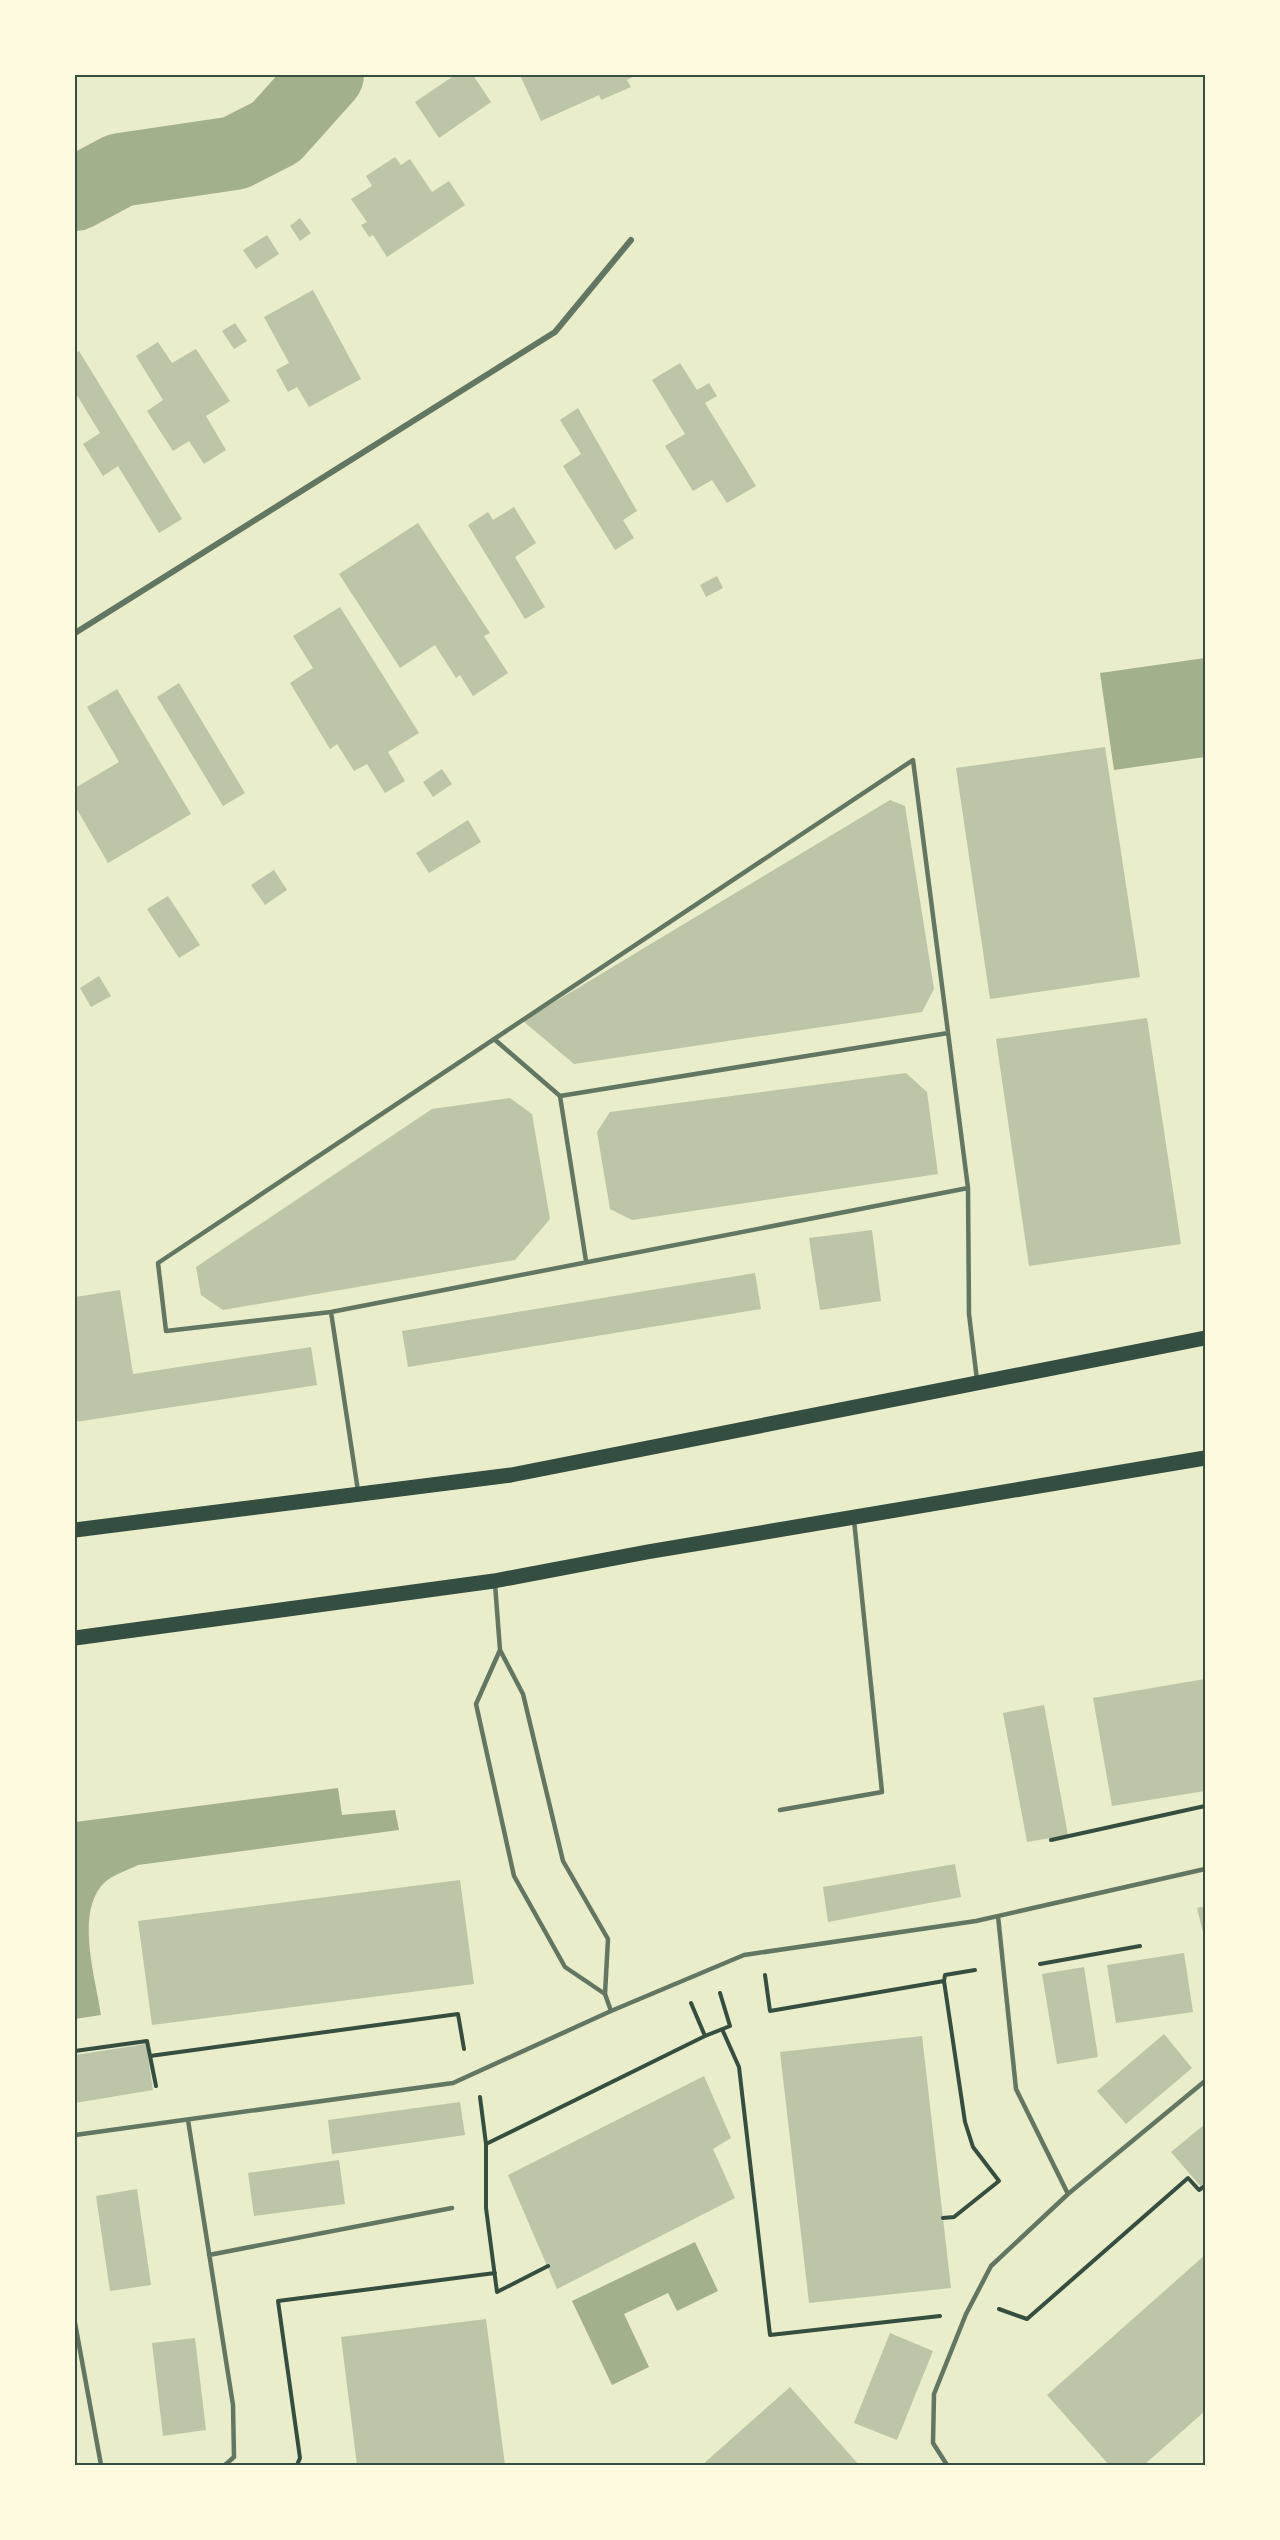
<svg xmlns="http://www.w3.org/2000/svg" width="1280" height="2540" viewBox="0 0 1280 2540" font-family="'Golos Text',sans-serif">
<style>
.water{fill:#a3b18a}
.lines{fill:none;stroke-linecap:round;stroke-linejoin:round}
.river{stroke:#a3b18a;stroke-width:74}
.building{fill:#bcc5a7}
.path{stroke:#344e41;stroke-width:4}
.service{stroke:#617663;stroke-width:4.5}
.minor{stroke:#617663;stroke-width:6}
.primary{stroke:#344e41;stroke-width:15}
.neatline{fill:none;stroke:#344e41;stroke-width:2}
</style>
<rect width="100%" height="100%" fill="#e9edc9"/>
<path class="water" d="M1205,658v99l-91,13 -14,-97z
M338,1788l4,27 53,-5 4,20 -261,35c-10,5 -25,10 -33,17 -31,29 -9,97 -4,133l-26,4v-197z
M695,2242l23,49 -41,20 -9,-18 -44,21 25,53 -37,18 -40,-84z"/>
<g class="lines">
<path class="river" d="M75,194l45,-24 115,-17 41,-21 51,-57"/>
</g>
<path class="building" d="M455,75h18l18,27 -52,36 -24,-36z
M520,75h117l-10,5 4,7 -30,13 -2,-5 -58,26z
M395,157l6,8 9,-6 22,33 17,-11 16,24 -78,52 -14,-22 -4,2 -8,-12 6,-3 -16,-23 21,-13 -6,-10z
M300,218l11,15 -11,8 -10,-15z
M267,235l12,19 -23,15 -13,-19z
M313,290l48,89 -52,28 -12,-20 -9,5 -12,-22 13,-7 -25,-46z
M235,323l12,18 -13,8 -12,-18z
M158,342l14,21 24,-14 34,52 -24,15 20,34 -22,14 -15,-23 -16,10 -26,-40 16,-11 -27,-44z
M79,351l103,168 -23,14 -41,-67 -15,10 -20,-32 17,-11 -25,-41v-39z
M680,363l17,27 12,-7 8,13 -12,7 51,83 -29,17 -15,-23 -19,11 -28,-45 20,-12 -33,-54z
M578,408l59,103 -14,9 11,18 -19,12 -52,-84 18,-12 -21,-34z
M514,507l22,36 -21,14 30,50 -20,12 -57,-94 20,-13 5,8z
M418,523l72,110 -6,3 24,37 -35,23 -13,-21 -4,3 -21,-33 -35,23 -61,-94z
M717,576l6,12 -17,9 -6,-12z
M340,607l79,126 -31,19 17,29 -20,12 -18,-29 -13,7 -17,-27 -7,5 -40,-66 23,-15 -20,-32z
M179,683l66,110 -22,13 -66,-109z
M117,689l74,125 -83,49 -33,-57v-18l44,-26 -32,-55z
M1105,747l35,230 -150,22 -34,-231z
M442,769l10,15 -19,13 -10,-15z
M890,800l15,6 29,183 -12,23 -348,52 -51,-43z
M468,820l13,22 -52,31 -13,-20z
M274,870l13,20 -22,15 -14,-20z
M168,896l32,49 -21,13 -32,-49z
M99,976l12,20 -20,11 -11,-19z
M1147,1018l34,226 -152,22 -33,-227z
M906,1073l21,19 11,82 -306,46 -22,-11 -13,-77 13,-20z
M510,1098l22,16 18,105 -35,41 -292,50 -22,-15 -5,-28 236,-158z
M872,1230l9,71 -61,9 -11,-72z
M755,1273l6,36 -353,58 -6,-36z
M120,1290l13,84 178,-27 6,38 -242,37v-125z
M1205,1679v112l-93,15 -19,-108z
M1044,1705l24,130 -41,7 -24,-129z
M955,1864l6,33 -133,25 -5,-35z
M460,1880l14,104 -322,41 -14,-104z
M1205,1906v31h-1l-7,-29z
M1184,1953l9,59 -77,11 -9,-58z
M1084,1967l14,90 -41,7 -15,-90z
M1164,2034l28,34 -66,56 -29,-33z
M922,2036l29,252 -142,15 -29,-251z
M146,2044l7,46 -78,13v-48z
M704,2076l27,62 -18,11 22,49 -178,91 -49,-114z
M460,2102l5,33 -133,19 -4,-34z
M1205,2124v60l-4,3 -30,-35z
M339,2160l6,44 -91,12 -6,-43z
M137,2189l14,96 -41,6 -14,-95z
M1205,2255v156l-61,54h-35l-62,-70z
M486,2319l19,146h-148l-16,-128z
M890,2333l43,18 -36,89 -43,-17z
M195,2338l11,92 -43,6 -11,-93z
M790,2387l69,78h-157z"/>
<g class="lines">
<path class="path" d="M1051,1840l154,-34
M1040,1964l100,-18
M765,1975l5,36 174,-30 1,-6 30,-5
M722,2029l17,38 31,268 170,-19
M705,2036l25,-10 -10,-33
M75,2051l72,-10 3,15 308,-42 6,35
M150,2056l6,30
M480,2097l6,47 219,-108 -14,-33
M486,2144v64l11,84 51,-26
M943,2218l11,-1 45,-36 -26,-34 -8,-25 -21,-141
M999,2309l28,10 161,-141 11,12 6,-4
M297,2465l3,-7 -22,-157 217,-28"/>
<path class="service" d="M494,1039l66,57
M586,1261l-26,-165 388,-63
M331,1312l-165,19 -8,-68 755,-503 55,428
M358,1491l-27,-179 637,-124 1,126 8,66
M495,1584l5,66 23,44 40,167 45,78 -3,55 6,17
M500,1650l-24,54 38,172 51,91 40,27
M780,1810l102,-18 -28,-272
M998,1916l18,173 52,105
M188,2120l45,285 1,52 -9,8
M75,2135l378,-52 158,-72 133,-56 232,-34 229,-52
M209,2255l243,-47
M75,2323l26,142
M947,2465l-14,-22 1,-49 32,-80 25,-48 77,-72 137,-113"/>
<path class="minor" d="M75,633l480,-301 76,-92"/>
<path class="primary" d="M75,1530l436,-55 694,-137
M75,1638l419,-57 153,-29 558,-94"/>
</g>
<rect width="1280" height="2540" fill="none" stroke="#fefae0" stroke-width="153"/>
<rect x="76" y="76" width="1128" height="2388" class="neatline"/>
</svg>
